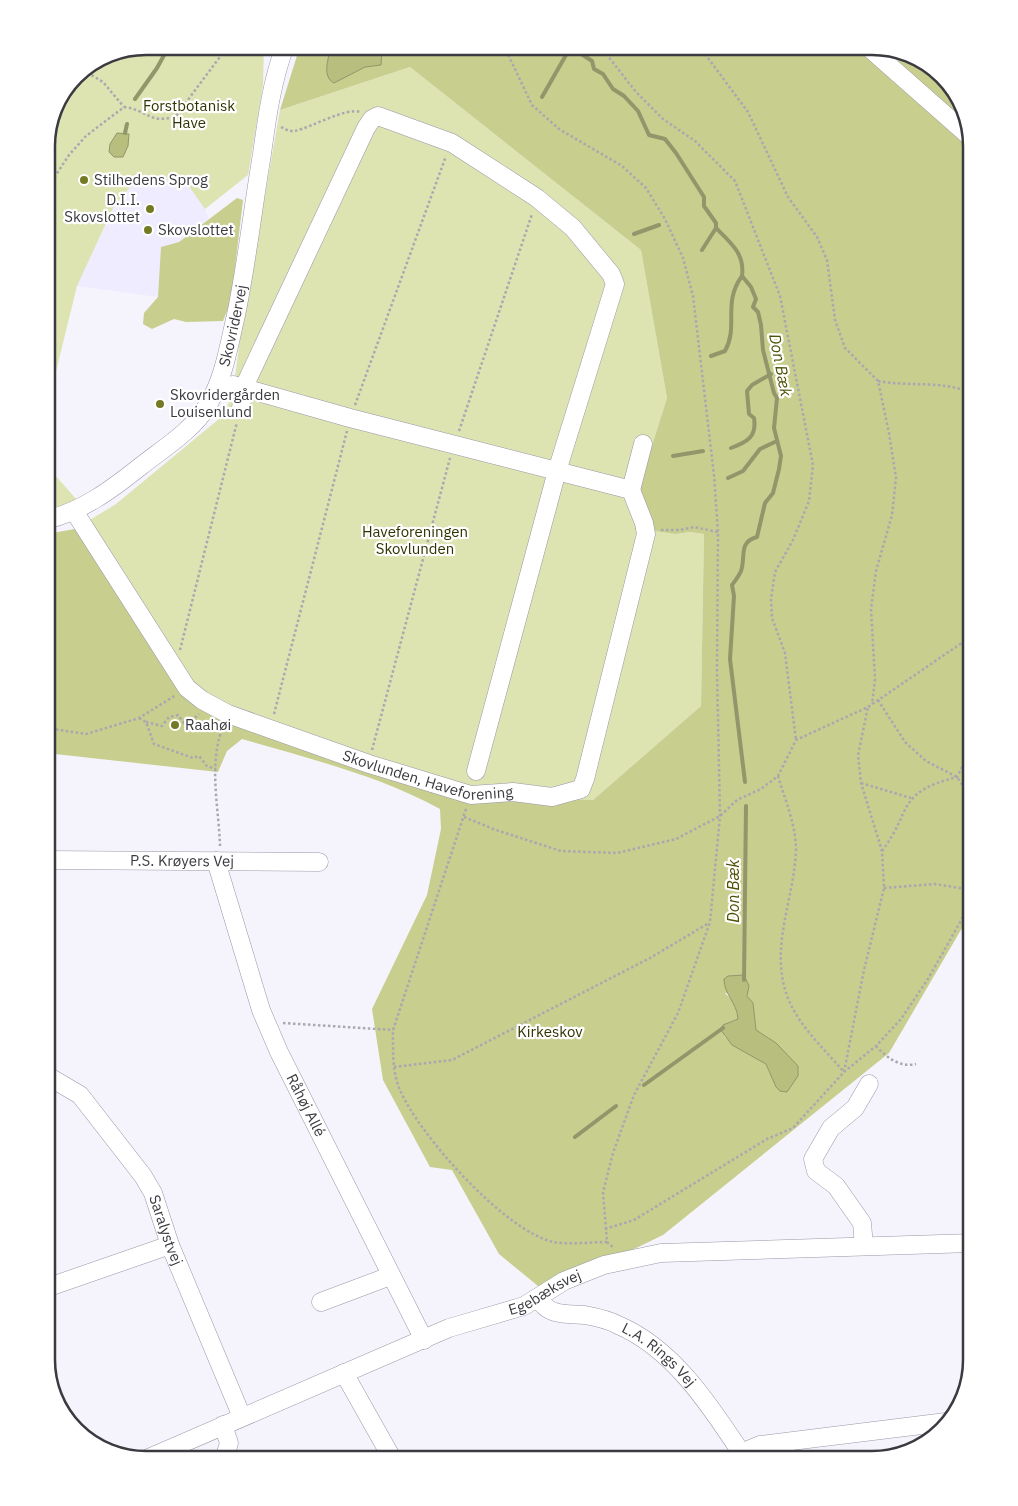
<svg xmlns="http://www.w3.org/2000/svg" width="1018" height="1506" viewBox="0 0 1018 1506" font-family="'IBM Plex Sans',sans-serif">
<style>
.built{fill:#eeecfe}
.green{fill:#dde3b1}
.forest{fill:#c7ce8e;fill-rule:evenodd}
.water{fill:#b7be7e;stroke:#92966b}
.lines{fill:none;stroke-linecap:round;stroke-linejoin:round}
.stream{stroke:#92966b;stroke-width:4}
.minor-casing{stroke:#9997a6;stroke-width:19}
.path{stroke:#a9a8b0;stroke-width:2.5;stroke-dasharray:2.5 2.5;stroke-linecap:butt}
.minor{stroke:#fff;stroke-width:18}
.poi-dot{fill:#747a24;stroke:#fff;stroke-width:2}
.labels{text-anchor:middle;stroke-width:4.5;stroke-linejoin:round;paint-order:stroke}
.park-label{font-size:15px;fill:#313401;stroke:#fff}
.poi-label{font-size:15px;fill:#3b3a40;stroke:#fff;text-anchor:start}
.street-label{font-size:15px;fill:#3b3a40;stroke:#fff}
.water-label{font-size:16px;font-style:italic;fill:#4d5204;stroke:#fff}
.rim{fill:none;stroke:#3b3a40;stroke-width:2.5}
</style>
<rect width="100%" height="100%" fill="#f5f4fd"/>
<path class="built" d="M164,179l24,6 17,24 4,10 -30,23 -18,5 -3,50 -81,-11 37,-80 18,-21z"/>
<path class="green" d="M146,46h118l-1,39 -15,90 -43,34 -17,-24 -24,-6 -32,6 -18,21 -37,80 -30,122 -1,12v-280l8,-33 22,-32 32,-21z
M410,67l231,183 26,148 -29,92 38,44 14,-2 14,2 -3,172 -108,94 -132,-5 -275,-101 -111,-165 41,-25 109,-90 9,-30 8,-59 38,-215z
M46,465l31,35 -31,14z"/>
<path class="forest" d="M300,46h578l44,14 37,36 13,50v765l-83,142 -226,182 -31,15 -94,36 -39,-32 -47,-84 -22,-3 -47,-87 -11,-71 55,-114 14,-66 -1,-20c-62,-34 -130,-50 -198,-70l-15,12 -9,21 -172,-19v-219l29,-5 111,165 275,101 132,5 108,-94 3,-172 -14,-2 -14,2 -26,-4 -12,-40 29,-92 -26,-148 -231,-183 -130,43zM747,992l9,38 20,57 -10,-23 -41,-27 -1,-4 6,-11 8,-3 -3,-16 -10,-10z
M237,198l6,2 -12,101 -8,20 -37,1 -12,-3 -22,10 -9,-5 1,-11 14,-16 3,-50 18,-5z"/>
<path class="water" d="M331,46h49l2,5 -1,14 -16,2 -31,16c-13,-7 -5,-25 -3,-37z
M117,133l12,1 -1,12 -5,11h-9l-5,-5 1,-8z
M728,976l16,-1 5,11 -2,10 6,7 3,27 20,13 22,23v10l-11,16 -7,-1 -4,-4 -10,-23 -34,-19 -11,-15 2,-5 15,-6c-1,-17 -14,-24 -14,-40z"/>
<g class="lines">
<path class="stream" d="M569,46l23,15 2,8 9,5 10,15 11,7 14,15 11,24 16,4 11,14 28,44v9l12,17v5c15,15 29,26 26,48l9,11 5,12 -3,8 5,5 3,13 2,25 11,43 3,5 -3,30 7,28 -2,13 -6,24 -8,10 -8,34c-19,5 -11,20 -16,34 -2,5 -6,10 -9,14l2,11 -4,63 15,123
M542,97l28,-49
M135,99l22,-31 12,-22
M125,133l2,-9
M634,234l25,-9
M702,250l14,-22
M711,356l14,-5c14,-25 -3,-48 17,-75
M731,448c16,-6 26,-11 23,-30l-5,-4 -2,-23 5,-6 19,-11
M673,456l30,-5
M728,478l15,-7 17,-22 17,-8
M744,980l2,-174
M644,1085l79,-57
M575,1137l41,-31"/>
<g class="minor-casing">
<g id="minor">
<path d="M867,46l102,90"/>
<path d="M233,385l117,33 281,72"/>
<path d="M241,409l2,-20 123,-261 6,-9 6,-3 74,27 85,55 36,30 38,46 4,10 -58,187 -81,300"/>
<path d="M631,490l12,-46"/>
<path id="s1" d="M74,511l113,177 15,12 26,14 141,50 102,31 42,-3 39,5 29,-8 4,-10 61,-245 -2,-11 -13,-33"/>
<path id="s2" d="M46,520c37,-9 66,-31 95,-54 23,-18 52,-36 67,-61 16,-27 21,-60 28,-90 11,-53 17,-108 26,-161 5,-37 10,-73 23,-108"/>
<path id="s3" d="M46,860l273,2"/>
<path id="s4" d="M216,861l45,149 18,42 145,288"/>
<path id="s5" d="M46,1075l34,20 63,81 10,17 17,52 72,172"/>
<path d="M864,1246l-2,-23 -26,-37 -20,-15 -3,-12 18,-31 24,-20 14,-24"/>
<path d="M46,1288l124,-43"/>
<path id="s6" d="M537,1298c5,6 10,12 18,14 9,3 21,2 30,3 11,2 24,5 33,10 57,24 95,85 128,135"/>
<path d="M321,1302l69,-26"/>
<path d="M344,1373l49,87"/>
<path d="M223,1425l6,18 -5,17"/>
<path d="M741,1453l19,-8 186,-23"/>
<path id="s7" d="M144,1460l305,-132 75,-22 40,-25 40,-16 57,-12 311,-10"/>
</g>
</g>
<path class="path" d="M504,46l28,59 27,24 63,37 24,22 19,31 18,39 10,38 21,179 4,57 -1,138 3,146 -10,106 -32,91 -44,82 -21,58 -10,39 4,50 7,6
M600,46l36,46 27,27 32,22 40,40 45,115 33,169 -4,36 -16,39 -18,32 -4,27 1,19 13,35 11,87
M699,46l49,66 40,85 29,40 10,23 8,60 10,28 33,33 11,52 7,45 -4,37 -16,56 -5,38 4,70 -3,25
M83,70l20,12 21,25
M281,127l8,4h6c17,-4 52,-24 65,-19
M46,190l23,-35 17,-19 38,-29c24,3 26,18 52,9l52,-70
M878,381c31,6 64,-1 94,12
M355,405l91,-249
M459,431l73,-217
M661,530h19l14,-3 24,5
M962,643l10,8
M180,650l57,-228
M878,700l27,42 21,19 31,16 15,22
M274,714l73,-283
M139,718l7,4 8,22 39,14 6,-2 8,10 9,3
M146,722l16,4 7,-9 9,-2 6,8h5l10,-9
M46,728l40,6 53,-16 37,-23
M372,750l78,-292
M778,776c7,24 18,49 18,74 -2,52 -29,102 -6,153 12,26 36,48 54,69
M861,783l50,15
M466,809l-73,221c0,20 -1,42 7,60 19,45 105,141 153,152 17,3 37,0 54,0
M464,817l32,13 65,21 56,2 59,-14 44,-23 17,-16 24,-11 17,-13 18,-36 72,-33 104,-71
M220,846c-1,-37 -12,-83 3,-119
M882,851c31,-41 13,-58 75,-74l15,-30
M884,888l51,-4 37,6
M283,1023l110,7
M876,1046c10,11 24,22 40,18
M394,1067l58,-7 198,-102 59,-35
M844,1072l20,-102 20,-82 -2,-37 -21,-68 -3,-28 10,-48
M605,1229l29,-9 133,-81 26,-11 51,-56 32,-26 25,-27 27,-40 44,-78"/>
<use href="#minor" class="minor"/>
</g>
<g class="poi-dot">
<circle cx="84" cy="180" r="5"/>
<circle cx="150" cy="209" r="5"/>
<circle cx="148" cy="230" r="5"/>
<circle cx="160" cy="404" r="5"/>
<circle cx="175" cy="725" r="5"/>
</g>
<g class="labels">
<g class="park-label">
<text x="189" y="111">Forstbotanisk<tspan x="189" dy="17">Have</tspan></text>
<text x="415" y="537">Haveforeningen<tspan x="415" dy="17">Skovlunden</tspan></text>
<text x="550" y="1037">Kirkeskov</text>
</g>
<g class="poi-label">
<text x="94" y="185">Stilhedens Sprog</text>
<text x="140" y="205" text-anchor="end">D.I.I.<tspan x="140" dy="17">Skovslottet</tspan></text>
<text x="158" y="235">Skovslottet</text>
<text x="170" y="400">Skovridergården<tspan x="170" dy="17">Louisenlund</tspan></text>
<text x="185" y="730">Raahøi</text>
</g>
<g class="street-label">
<text dy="5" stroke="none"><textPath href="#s2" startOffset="285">Skovridervej</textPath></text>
<text dy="5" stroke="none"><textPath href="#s1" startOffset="469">Skovlunden, Haveforening</textPath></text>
<text dy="5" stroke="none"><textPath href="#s3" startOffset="136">P.S. Krøyers Vej</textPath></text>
<text dy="5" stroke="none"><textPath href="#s4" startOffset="261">Råhøj Allé</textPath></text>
<text dy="5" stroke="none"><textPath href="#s5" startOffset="201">Saralystvej</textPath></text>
<text dy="5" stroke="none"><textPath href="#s7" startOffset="435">Egebæksvej</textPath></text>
<text dy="5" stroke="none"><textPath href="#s6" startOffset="139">L.A. Rings Vej</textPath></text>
</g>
<g class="water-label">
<text transform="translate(781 365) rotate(79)" y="6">Don Bæk</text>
<text transform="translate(733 891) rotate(-90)" y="6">Don Bæk</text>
</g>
</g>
<path d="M0 0H1018V1506H0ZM146 55H872A91 91 0 0 1 963 146V1360A91 91 0 0 1 872 1451H146A91 91 0 0 1 55 1360V146A91 91 0 0 1 146 55Z" fill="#fff" fill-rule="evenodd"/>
<path class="rim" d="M146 55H872A91 91 0 0 1 963 146V1360A91 91 0 0 1 872 1451H146A91 91 0 0 1 55 1360V146A91 91 0 0 1 146 55Z"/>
</svg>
